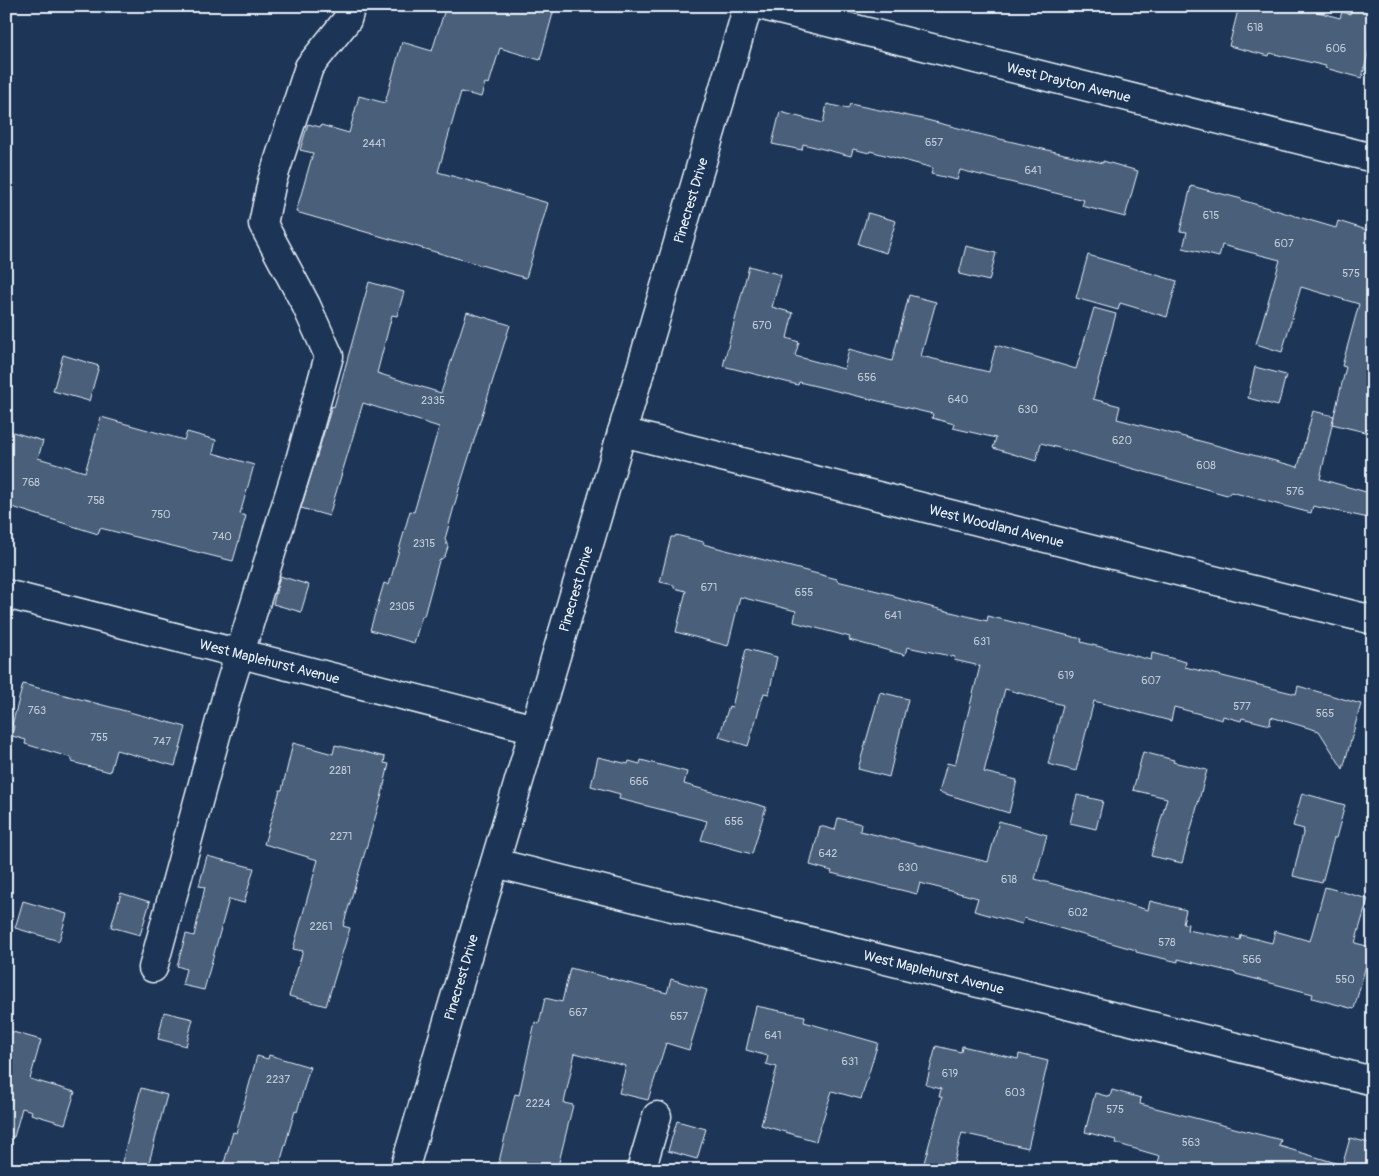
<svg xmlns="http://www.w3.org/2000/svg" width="1379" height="1176" viewBox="0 0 1379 1176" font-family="Pangolin,sans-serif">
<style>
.building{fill:#495e7a;stroke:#e8f1f8}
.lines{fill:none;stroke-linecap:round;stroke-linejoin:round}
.minor-casing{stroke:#e8f1f8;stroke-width:31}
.minor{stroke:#1d3557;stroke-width:28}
.labels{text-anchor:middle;stroke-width:4;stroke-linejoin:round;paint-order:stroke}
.number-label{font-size:11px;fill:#c0ccd8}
.street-label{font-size:14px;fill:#e8f1f8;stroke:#1d3557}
</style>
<rect width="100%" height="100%" fill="#1d3557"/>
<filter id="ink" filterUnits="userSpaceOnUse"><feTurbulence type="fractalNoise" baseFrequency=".02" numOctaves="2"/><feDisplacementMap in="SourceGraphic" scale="10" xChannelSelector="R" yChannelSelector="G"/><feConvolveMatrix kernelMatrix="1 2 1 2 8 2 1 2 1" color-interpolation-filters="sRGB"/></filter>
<g filter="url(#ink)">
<path class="building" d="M446,6h109l-15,54 -40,-12 -11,36 -4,-1 -4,14 -20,-5 -23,80 110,31 -22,75 -230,-66 17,-59 -13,-3 8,-26 12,3 1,-2 28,8 10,-37 26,7 17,-61 30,9z
M1239,6h57l44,12 2,-6 8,2 2,-8h21v27l-11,45 -37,-10 1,-2 -56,-13 -1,3 -40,-10z
M827,104l21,5 2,-5 73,15 47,12v1l133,31v-2l35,10 -13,46 -43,-11 2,-6 -124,-30 -3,10 -26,-6 2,-6 -63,-17 -1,2 -16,-4 -2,7 -48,-12 -1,6 -30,-6 8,-32 43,11z
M1191,186l51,13 -1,1 95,28 2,-7 35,11v202l-41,-10 14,-57 -4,-1 17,-62 -58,-17 -19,65 -26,-8 24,-84 -58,-15 -3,12 -36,-9 4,-16 -7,-1z
M868,213l28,8 -10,32 -28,-9z
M966,246l30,7 -7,28 -30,-7z
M1088,255l89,26 -10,36 -47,-14 -2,7 -42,-12z
M749,266l32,9 -9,32 21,6 -6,25 12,4 -4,14 49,13 5,-20 43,12 17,-66 27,7 -15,54 68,16 7,-27 80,24 18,-61 22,6 -23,85 27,7 -3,13 181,48 15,-56 21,5 -14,63 53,15v25l-60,-13 -2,7 -80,-21 -4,3 -186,-52 -5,18 -43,-13 3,-10 -43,-10 1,-4 -22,-6 1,-4 -134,-32 -1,3 -75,-19z
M369,282l35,10 -7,24 -5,-1 -15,58 64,20 26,-81 43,13 -51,164 -14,50 3,8 -3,9 -6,5 -15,55h-2l-8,27 -44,-13 14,-47 5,2 21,-74 4,1 25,-85 -76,-24 -34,113 -28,-8 31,-102 2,1z
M63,355l36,11 -10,35 -36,-10z
M1255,367l31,8 -8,31 -30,-8z
M101,417l83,23 3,-8 29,8 -3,13 41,12 -14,49 6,2 -13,45 -133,-33 -2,6 -92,-29v-75l37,11 -5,17 47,14z
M676,535l28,7 -1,2 134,35v2l57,14v2l33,9 60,15 1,-5 94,23 -1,3 70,18 1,-7 34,9 -1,5 111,27 2,-8 63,18 -18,65 -24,-38 -48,-14 -1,8 -28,-7 -1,3 -18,-5 -1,4 -48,-13 -3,14 -77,-20 -18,70 -28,-7 15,-59 -58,-16 -21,83 33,8 -8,33 -70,-21 8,-29 8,2 25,-99 -26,-6 1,-3 -48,-10 -2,8 -56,-15 1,-3 -56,-15 2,-11 -56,-14 -12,49 -52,-14 10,-41 -12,-3v-3l-14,-3 11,-45h4z
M280,576l29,9 -8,27 -28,-8z
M746,649l31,8 -8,37 -5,-1 -16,53 -29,-9 10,-31 3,1z
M23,684l163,43 -11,39 -59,-16 -6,22 -38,-10v-4l-47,-14 1,-4 -14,-4 2,-10 -2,-1z
M880,692l28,7 -19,78 -31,-8z
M293,743l40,11 2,-9 50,12 -1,6 5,1 -8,34 -38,128 7,2 -24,78 -37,-10 14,-45 -10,-2 25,-89 -54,-16 16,-54h2z
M1143,752l31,8 -1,2 34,8 -25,93 -31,-7 16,-58 -34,-8z
M598,757l30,7 1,-3 11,3 1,-4 46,12 -3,12 82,23 -14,47 -51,-14 6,-19 -88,-22 1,-5 -29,-8z
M1302,793l43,12 -9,33h-2l-12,45 -29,-7 11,-47 -11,-3z
M1077,795l26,6 -7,28 -26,-6z
M838,818l23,6 -1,7 128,31 11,-41 48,14 -12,44 113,31 2,-9 36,9 -3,13 5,1 -1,6 53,10 1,-5 31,8 3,-12 35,10 15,-54 43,12 -13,44 16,4 -17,62 -42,-11 1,-4 -77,-20v-1l-58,-14v3l-42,-10v-2l-112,-32 -2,6 -48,-13 4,-13 -58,-15 -3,11 -86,-21 1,-2 -22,-6 10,-39 15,4z
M207,856l47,12 -10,35 -15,-4 -25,91 -22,-5 4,-16 -9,-3 9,-32 8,2 11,-49 -6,-1z
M121,893l29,9 -10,33 -29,-8z
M23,901l44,13 -8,27 -44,-13z
M570,968l97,25 4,-14 36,11 -18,60 -23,-7 -18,57 -29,-7 7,-27 -51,-13 -11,50 9,2 -16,65h-44l-15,-4 17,-72 4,1 16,-73 4,2 6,-26 17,4z
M756,1006l49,10 -1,6 74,21 -17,56 -29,-8 -16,50 -55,-16 16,-58 -11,-3 2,-8 -22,-6z
M164,1012l29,7 -7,27 -28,-7z
M6,1030l35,10 -11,39 45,13 -10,32 -34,-10 1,-3 -10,-3 -8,29 -8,-1z
M936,1046l25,6 1,-6 56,13 1,-5 29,7 -20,87 -66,-15 -10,37h-30l20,-73h-3l2,-8 -15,-4z
M269,1055l41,12 -13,45 -2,-1 -17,59h-56l11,-38 3,1 21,-77 11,3z
M141,1088l26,7 -20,75h-27z
M1112,1090l29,8 -1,6 141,36 -2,6 57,17 -1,7h-151l-26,-8 2,-6 -45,-13 1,-3 -31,-8 10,-39 15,4z
M677,1121l29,8 -9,30 -29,-8z
M1350,1138l23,6v26h-32z"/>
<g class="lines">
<g class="minor-casing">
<g id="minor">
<path id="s1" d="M763,6l610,152"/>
<path id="s2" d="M622,432l751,188"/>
<path id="s3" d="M6,594l529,135"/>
<path id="s4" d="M495,863l878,218"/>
<path d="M153,968l75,-277 72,-231 29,-104 -23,-51 -43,-81 9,-43 37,-114 38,-47 4,-14"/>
<path id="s5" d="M404,1170l344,-1164"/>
<path d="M641,1170l16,-54"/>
</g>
</g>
<use href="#minor" class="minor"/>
</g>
</g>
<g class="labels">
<g class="number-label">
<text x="1255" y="31">618</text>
<text x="1336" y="52">606</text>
<text x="934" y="146">657</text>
<text x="374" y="147">2441</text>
<text x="1033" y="174">641</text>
<text x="1211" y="219">615</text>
<text x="1284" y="247">607</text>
<text x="1351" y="277">575</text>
<text x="762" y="329">670</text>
<text x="867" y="381">656</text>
<text x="958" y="403">640</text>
<text x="433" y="404">2335</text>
<text x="1028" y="413">630</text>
<text x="1122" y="444">620</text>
<text x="1206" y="469">608</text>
<text x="31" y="486">768</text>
<text x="1295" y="495">576</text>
<text x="96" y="504">758</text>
<text x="161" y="518">750</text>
<text x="222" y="540">740</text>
<text x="424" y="547">2315</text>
<text x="709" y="591">671</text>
<text x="804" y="596">655</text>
<text x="402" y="610">2305</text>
<text x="893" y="619">641</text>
<text x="982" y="645">631</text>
<text x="1066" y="679">619</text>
<text x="1151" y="684">607</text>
<text x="1242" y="710">577</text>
<text x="37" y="714">763</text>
<text x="1325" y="717">565</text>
<text x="99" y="741">755</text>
<text x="162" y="745">747</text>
<text x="340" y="774">2281</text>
<text x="639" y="785">666</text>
<text x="734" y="825">656</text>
<text x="341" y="840">2271</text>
<text x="828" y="857">642</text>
<text x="908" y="871">630</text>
<text x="1009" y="883">618</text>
<text x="1078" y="916">602</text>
<text x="321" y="930">2261</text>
<text x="1167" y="946">578</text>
<text x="1252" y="963">566</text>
<text x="1345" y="983">550</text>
<text x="578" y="1016">667</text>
<text x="679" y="1020">657</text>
<text x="773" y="1039">641</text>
<text x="850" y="1065">631</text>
<text x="950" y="1077">619</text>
<text x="278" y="1083">2237</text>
<text x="1015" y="1096">603</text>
<text x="538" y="1107">2224</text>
<text x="1115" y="1113">575</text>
<text x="1191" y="1146">563</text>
</g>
<g class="street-label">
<text dy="5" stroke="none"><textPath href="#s1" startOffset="315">West Drayton Avenue</textPath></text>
<text dy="5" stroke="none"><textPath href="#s5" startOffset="1011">Pinecrest Drive</textPath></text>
<text dy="5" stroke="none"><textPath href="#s2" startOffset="386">West Woodland Avenue</textPath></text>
<text dy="5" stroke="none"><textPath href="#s5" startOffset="606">Pinecrest Drive</textPath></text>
<text dy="5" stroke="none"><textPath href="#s3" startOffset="272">West Maplehurst Avenue</textPath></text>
<text dy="5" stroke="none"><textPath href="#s4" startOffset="452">West Maplehurst Avenue</textPath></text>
<text dy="5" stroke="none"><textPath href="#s5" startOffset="201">Pinecrest Drive</textPath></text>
</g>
</g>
<rect width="1379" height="1176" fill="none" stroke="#1d3557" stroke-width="25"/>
<rect x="12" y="12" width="1354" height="1151" fill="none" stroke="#e8f1f8" stroke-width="2" filter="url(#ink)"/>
</svg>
